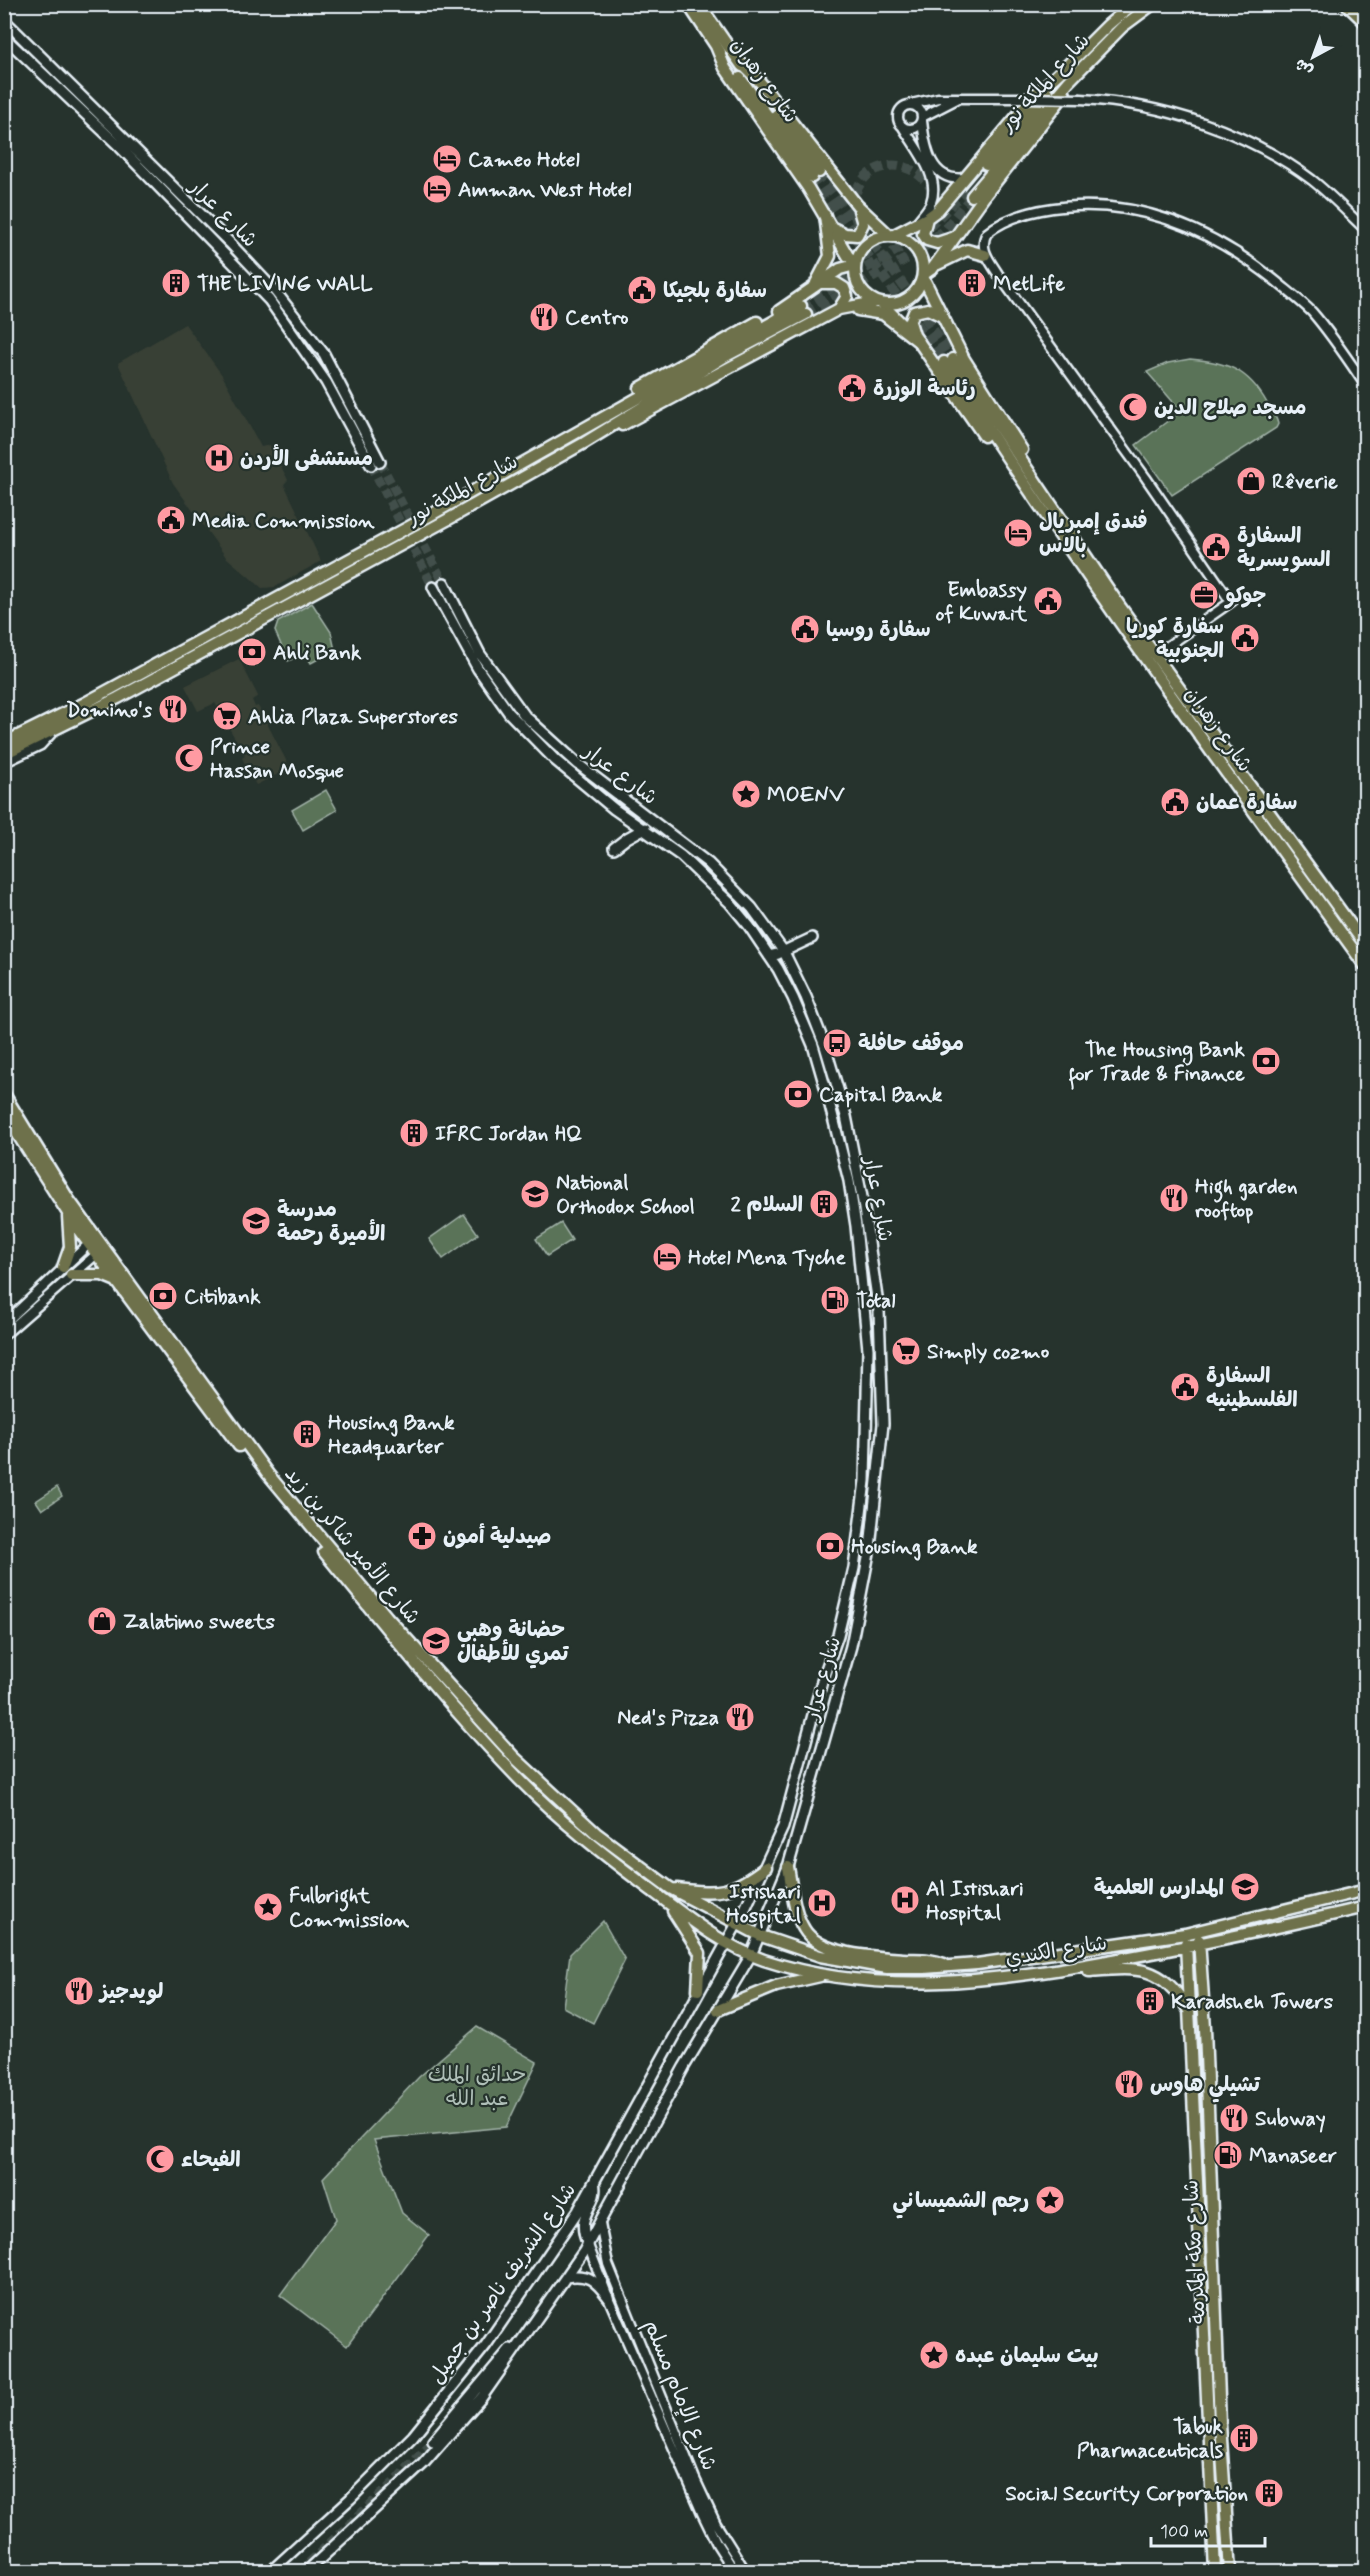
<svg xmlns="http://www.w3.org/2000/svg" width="1370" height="2576" viewBox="0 0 1370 2576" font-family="Mynerve,'Playpen Sans Arabic',sans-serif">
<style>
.built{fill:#394036}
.green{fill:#5a7358;stroke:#a1b2a8;stroke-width:1.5}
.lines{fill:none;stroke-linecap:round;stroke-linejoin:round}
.secondary-tunnel{stroke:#43504b;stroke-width:9;stroke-dasharray:9 4.5;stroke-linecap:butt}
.primary-tunnel{stroke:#43504b;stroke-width:10;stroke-dasharray:10 5;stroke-linecap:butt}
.trunk-tunnel{stroke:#43504b;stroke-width:10;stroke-dasharray:10 5;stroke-linecap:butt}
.tertiary-casing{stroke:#e8f1f8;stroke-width:13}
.secondary-casing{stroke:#e8f1f8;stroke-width:14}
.primary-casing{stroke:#e8f1f8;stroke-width:15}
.trunk-casing{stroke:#e8f1f8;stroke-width:15}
.tertiary{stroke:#26332d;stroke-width:8}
.secondary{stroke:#26332d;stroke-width:9}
.primary{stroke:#6e714b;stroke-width:10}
.trunk{stroke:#6e714b;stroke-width:10}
.tertiary-bridge-casing{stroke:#e8f1f8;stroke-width:13;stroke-linecap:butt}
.tertiary-bridge{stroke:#26332d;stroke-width:8}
.labels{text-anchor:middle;stroke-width:4.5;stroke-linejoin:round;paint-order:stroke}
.street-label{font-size:21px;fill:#e8f1f8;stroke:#26332d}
.poi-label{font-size:21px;font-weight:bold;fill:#e8f1f8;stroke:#26332d;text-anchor:start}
.park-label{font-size:21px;fill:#afbfb8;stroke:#26332d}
</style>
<rect width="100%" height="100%" fill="#26332d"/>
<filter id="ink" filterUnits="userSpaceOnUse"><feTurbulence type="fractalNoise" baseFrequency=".0167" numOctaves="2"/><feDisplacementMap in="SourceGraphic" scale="12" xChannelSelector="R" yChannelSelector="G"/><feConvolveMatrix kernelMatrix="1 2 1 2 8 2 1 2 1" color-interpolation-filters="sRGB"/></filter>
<g filter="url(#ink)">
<path class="built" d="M185,324l37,51 39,72 9,-2 18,35 -4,4 37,77 -46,26 -13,1 -36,-31 -53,-74 -55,-120z
M239,659l19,37 -6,4 3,7 3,-1 32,62 -34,17 -14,-27 3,-2 -30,-53 -17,8 -13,-25z"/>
<path class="green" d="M1190,359c37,3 58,10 77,44 4,7 10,14 11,21l-2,4 -104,67 -36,-50 45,-34 -34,-39 21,-9z
M312,603l19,29 4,18 -24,13 -6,-10 -17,8 -13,-30 3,-9z
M326,790l11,20 -34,20 -11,-20z
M464,1214l14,20 -35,25 -14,-20z
M561,1223l11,17 -25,16 -11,-17z
M57,1487l5,9 -20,14 -6,-9z
M603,1921l22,39 -32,63 -30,-16 7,-53z
M477,2027l60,35 -31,65 -132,13 28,73 27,22 -82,111 -67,-51 56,-76 -13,-41 96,-101z"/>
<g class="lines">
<path class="secondary-tunnel" d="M380,462l64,121
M371,465l62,122
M299,2572l94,-89 40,-42"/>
<path class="primary-tunnel" d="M819,172l74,98 60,89
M812,177l132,185"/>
<path class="trunk-tunnel" d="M857,222c-17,-47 40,-79 72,-37 7,10 9,19 7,31
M801,306l118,-69 47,-47
M806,314l111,-61 28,-24 27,-33"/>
<g class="tertiary-casing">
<path id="tertiary" d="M1081,99c80,4 166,32 231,81 19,15 36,33 54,50
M911,104l27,-6h88
M898 117a12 12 0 1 1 24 0a12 12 0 1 1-24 0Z
M922,117l35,-18
M922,121c3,27 9,62 43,57
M903,127c12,21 38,49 28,75 -3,8 -9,13 -14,20
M1155,655l76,-53 -85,-124 -148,-204c-8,-13 -20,-26 -11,-41 23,-19 60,-26 90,-27 75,-3 143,30 200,76 12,10 24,19 35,30 20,23 37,49 54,74
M4,1324l89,-84
M4,1335l95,-83
M600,2224l8,40 87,215 21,45 30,48
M588,2245l20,52 94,216 15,31 18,28"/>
</g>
<g class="secondary-casing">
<path id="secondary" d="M4,20l226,223 45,48 49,63 56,108
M4,37l116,110 149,153 57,82 45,83
M4,762l36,-17 11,-12
M614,848l13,-10 18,-10
M769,956l9,-2 34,-16
M588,2245c-15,-33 12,-39 6,-63
M566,2277c22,-4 29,3 42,20
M433,2441l77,-92
M270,2572l80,-73 63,-63 73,-91 92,-134 166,-300 39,-84 39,-146 16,-46 16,-67 11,-87 3,-132 -12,-123 -7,-45 -23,-91 -13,-45 -20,-47 -15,-29 -29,-43 -19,-23 -49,-47 -67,-47 -59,-49 -46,-47 -31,-44 -45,-82
M306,2572l117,-108 59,-67 102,-146 100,-184 67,-112 37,-88 63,-221 19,-98 13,-124 -4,-113 -16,-109 -17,-86 -21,-70 -19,-49 -22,-45 -32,-44 -44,-45 -130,-99 -53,-48 -45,-62 -36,-71"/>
</g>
<g class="primary-casing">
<path id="primary" d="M688,4l32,48
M699,4l43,62
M1346,4l20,19
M716,46l9,22 83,120 40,68 7,6
M739,61l21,21 97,123 32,30
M740,78l72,99
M777,115l42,57
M833,228l12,6 12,1 6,-11 -4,-14
M923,277l41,82 58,91
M882,304l21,21
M914,335l70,101
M914,335l-4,-13 4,-10 14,-3 12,6
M953,359l168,249 245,338
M944,362c134,206 278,406 422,605
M4,1094l65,106 199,274 119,143 127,140 82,76 74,55 91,48 59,20 67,12h37l53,-4 208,-30 181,-44
M4,1113l76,119 159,214
M63,1267l7,-20 -2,-31
M71,1275h31l12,5
M324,1552c63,77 125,155 195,227 41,42 89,79 136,114 33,25 68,53 109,67 113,37 230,22 344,1 87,-15 172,-34 258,-54
M788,1867c4,21 5,44 16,62 15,26 71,28 99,30 14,1 27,-1 41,5
M677,1889c43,5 54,5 89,-22
M673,1911l27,42 -2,37
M1199,1940l6,88 15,396 10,148
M1186,1943l29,629
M1089,1971c49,-4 71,-7 99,38
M718,2010l58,-24 44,-10"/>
</g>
<g class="trunk-casing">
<path id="trunk" d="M1070,63l38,-38 25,-21
M986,165l61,-73
M972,196l97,-115 53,-54 31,-23
M927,218l-4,16 4,6 10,3 18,-6
M894,235l33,-17 11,-8 96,-114 39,-36
M855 270a34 34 0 1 1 68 0a34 34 0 1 1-68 0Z
M938,264l29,-14 18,5
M923,275l10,-7 53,-74 79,-100
M816,283l14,-27 -5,-41
M821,283h15l8,5 3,8 -8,13
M858,310l25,4 36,28
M779,311l61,-42 15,-4
M640,388l117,-66
M622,425l217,-116 37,-7
M4,743l81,-40 344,-187 372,-210
M4,754l114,-56 329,-178 137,-77 142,-87 80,-42"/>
</g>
<use href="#tertiary" class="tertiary"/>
<use href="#secondary" class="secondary"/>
<use href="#primary" class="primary"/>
<use href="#trunk" class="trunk"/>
<g class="tertiary-bridge-casing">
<path id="tertiary-bridge" d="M1026,98l55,1"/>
</g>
<use href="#tertiary-bridge" class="tertiary-bridge"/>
</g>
</g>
<defs>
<g id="hotel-disc" transform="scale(1.5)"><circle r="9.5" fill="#ff9aa2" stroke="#26332d"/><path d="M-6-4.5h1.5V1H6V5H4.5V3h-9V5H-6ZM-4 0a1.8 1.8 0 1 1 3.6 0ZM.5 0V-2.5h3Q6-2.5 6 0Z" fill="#111"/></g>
<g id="building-disc" transform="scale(1.5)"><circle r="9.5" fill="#ff9aa2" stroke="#26332d"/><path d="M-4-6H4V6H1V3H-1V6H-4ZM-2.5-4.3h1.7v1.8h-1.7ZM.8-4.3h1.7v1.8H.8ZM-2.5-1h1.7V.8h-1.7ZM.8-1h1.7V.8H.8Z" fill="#111"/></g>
<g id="civic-disc" transform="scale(1.5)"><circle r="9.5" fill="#ff9aa2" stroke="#26332d"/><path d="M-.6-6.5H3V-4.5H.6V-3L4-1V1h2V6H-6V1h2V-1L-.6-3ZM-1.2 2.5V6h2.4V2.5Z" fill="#111"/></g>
<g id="restaurant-disc" transform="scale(1.5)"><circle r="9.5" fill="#ff9aa2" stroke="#26332d"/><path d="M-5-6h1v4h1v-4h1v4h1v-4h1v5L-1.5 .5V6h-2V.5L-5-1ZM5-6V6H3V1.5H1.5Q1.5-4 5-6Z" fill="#111"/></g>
<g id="mosque-disc" transform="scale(1.5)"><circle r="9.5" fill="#ff9aa2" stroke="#26332d"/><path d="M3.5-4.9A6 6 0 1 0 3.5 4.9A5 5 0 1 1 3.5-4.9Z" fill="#111"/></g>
<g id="hospital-disc" transform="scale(1.5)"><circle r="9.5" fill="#ff9aa2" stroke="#26332d"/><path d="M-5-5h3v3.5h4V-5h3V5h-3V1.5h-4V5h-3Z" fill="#111"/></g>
<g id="shop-disc" transform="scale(1.5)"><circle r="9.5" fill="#ff9aa2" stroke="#26332d"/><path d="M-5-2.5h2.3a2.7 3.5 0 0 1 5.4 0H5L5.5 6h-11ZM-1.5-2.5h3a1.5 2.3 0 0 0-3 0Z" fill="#111"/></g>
<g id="office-disc" transform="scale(1.5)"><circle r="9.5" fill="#ff9aa2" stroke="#26332d"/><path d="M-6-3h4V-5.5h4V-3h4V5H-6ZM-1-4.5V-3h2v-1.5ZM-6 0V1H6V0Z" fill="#111"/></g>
<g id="bank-disc" transform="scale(1.5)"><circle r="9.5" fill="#ff9aa2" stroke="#26332d"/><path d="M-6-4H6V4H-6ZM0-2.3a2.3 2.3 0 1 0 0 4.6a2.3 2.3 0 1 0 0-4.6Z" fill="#111"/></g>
<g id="supermarket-disc" transform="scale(1.5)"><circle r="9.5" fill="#ff9aa2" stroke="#26332d"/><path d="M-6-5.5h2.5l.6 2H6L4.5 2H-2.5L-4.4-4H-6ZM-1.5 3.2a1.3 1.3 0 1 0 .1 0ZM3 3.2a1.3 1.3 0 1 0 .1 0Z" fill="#111"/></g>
<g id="sight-disc" transform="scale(1.5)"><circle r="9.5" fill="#ff9aa2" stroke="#26332d"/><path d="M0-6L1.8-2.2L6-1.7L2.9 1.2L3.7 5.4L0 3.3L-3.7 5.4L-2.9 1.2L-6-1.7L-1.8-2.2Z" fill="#111"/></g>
<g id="bus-disc" transform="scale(1.5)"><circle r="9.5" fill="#ff9aa2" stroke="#26332d"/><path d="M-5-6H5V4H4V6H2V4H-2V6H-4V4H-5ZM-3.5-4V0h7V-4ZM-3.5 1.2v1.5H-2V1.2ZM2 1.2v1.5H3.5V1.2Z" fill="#111"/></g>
<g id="school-disc" transform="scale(1.5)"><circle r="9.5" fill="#ff9aa2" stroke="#26332d"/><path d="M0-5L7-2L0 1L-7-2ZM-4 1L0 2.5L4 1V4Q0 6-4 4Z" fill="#111"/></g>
<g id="fuel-disc" transform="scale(1.5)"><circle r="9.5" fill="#ff9aa2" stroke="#26332d"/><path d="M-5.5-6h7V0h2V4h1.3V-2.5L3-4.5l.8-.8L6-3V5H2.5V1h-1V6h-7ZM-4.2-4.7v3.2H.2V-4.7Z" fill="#111"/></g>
<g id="pharmacy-disc" transform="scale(1.5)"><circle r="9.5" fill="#ff9aa2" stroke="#26332d"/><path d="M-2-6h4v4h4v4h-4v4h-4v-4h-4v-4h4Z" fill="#111"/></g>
</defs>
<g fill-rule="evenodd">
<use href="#hotel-disc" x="447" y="159"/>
<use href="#hotel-disc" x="437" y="189"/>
<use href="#building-disc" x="176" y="283"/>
<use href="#building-disc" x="972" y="283"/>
<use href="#civic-disc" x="642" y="290"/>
<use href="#restaurant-disc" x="544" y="317"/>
<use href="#civic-disc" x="852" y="388"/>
<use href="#mosque-disc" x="1133" y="407"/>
<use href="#hospital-disc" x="219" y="458"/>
<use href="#shop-disc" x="1251" y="481"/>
<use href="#civic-disc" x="171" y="520"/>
<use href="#hotel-disc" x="1018" y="533"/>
<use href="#civic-disc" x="1216" y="547"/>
<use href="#office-disc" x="1204" y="595"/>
<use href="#civic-disc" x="1048" y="601"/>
<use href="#civic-disc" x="805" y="629"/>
<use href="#civic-disc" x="1245" y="638"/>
<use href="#bank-disc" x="252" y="652"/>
<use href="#restaurant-disc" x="173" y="709"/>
<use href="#supermarket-disc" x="227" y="716"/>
<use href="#mosque-disc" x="189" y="758"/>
<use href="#sight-disc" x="746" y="794"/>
<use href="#civic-disc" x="1175" y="802"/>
<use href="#bus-disc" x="837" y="1043"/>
<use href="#bank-disc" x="1266" y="1061"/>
<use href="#bank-disc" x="798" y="1094"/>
<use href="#building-disc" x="414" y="1133"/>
<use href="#school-disc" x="535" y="1194"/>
<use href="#restaurant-disc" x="1174" y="1198"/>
<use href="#building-disc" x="824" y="1204"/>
<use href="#school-disc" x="256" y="1221"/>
<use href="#hotel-disc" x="667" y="1257"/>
<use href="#bank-disc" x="163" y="1296"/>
<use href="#fuel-disc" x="835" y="1300"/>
<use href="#supermarket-disc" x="906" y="1351"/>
<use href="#civic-disc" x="1185" y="1387"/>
<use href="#building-disc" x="307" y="1434"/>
<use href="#pharmacy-disc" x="422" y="1536"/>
<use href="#bank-disc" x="830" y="1546"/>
<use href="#shop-disc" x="102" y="1621"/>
<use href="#school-disc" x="436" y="1641"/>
<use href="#restaurant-disc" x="740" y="1717"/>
<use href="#school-disc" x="1245" y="1887"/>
<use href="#hospital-disc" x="905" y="1900"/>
<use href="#hospital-disc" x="822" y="1903"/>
<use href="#sight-disc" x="268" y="1907"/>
<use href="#restaurant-disc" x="79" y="1991"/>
<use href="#building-disc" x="1150" y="2001"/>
<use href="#restaurant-disc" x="1129" y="2084"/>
<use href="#restaurant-disc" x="1234" y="2118"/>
<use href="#fuel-disc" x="1228" y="2155"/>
<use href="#mosque-disc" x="160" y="2159"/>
<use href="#sight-disc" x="1050" y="2200"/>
<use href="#sight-disc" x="934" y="2355"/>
<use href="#building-disc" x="1244" y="2438"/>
<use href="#building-disc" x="1269" y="2493"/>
</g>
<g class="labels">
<g class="street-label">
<text transform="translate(765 80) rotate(54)" y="7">شارع زهران</text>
<text transform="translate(1044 82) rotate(-48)" y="7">شارع الملكة نور</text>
<text transform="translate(224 213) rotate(45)" y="7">شارع عرار</text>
<text transform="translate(462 489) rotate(-29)" y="7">شارع الملكة نور</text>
<text transform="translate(1219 729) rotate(54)" y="7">شارع زهران</text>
<text transform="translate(621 774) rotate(37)" y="7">شارع عرار</text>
<text transform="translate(879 1199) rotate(80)" y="7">شارع عرار</text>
<text transform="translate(353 1545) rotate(50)" y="7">شارع الأمير شاكر بن زيد</text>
<text transform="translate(822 1678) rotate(-74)" y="7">شارع عرار</text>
<text transform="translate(1056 1950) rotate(-9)" y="7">شارع الكندي</text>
<text transform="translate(1194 2252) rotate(-93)" y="7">شارع مكة المكرمة</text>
<text transform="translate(502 2283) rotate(-55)" y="7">شارع الشريف ناصر بن جميل</text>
<text transform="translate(681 2395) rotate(68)" y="7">شارع الإمام مسلم</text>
</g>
<g class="poi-label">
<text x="468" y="166">Cameo Hotel</text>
<text x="458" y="196">Amman West Hotel</text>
<text x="197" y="290">THE LIVING WALL</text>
<text x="993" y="290">MetLife</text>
<text x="663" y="297">سفارة بلجيكا</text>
<text x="565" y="324">Centro</text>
<text x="873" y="395">رئاسة الوزرة</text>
<text x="1154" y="414">مسجد صلاح الدين</text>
<text x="240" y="465">مستشفى الأردن</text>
<text x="1272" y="488">Rêverie</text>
<text x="192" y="527">Media Commission</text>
<text x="1039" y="528">فندق إمبريال<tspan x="1039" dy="24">بالاس</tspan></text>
<text x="1237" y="542">السفارة<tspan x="1237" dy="24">السويسرية</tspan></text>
<text x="1027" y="596" text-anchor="end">Embassy<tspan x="1027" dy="24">of Kuwait</tspan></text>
<text x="1225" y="602">جوكو</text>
<text x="1224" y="633" text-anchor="end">سفارة كوريا<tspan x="1224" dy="24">الجنوبية</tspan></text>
<text x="826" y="636">سفارة روسيا</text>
<text x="273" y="659">Ahli Bank</text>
<text x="152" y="716" text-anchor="end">Domino's</text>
<text x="248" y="723">Ahlia Plaza Superstores</text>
<text x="210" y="753">Prince<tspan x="210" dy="24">Hassan Mosque</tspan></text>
<text x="767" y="801">MOENV</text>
<text x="1196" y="809">سفارة عمان</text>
<text x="858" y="1050">موقف حافلة</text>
<text x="1245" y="1056" text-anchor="end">The Housing Bank<tspan x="1245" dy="24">for Trade &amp; Finance</tspan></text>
<text x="819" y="1101">Capital Bank</text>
<text x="435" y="1140">IFRC Jordan HQ</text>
<text x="556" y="1189">National<tspan x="556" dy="24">Orthodox School</tspan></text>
<text x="1195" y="1193">High garden<tspan x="1195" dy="24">rooftop</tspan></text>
<text x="803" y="1211" text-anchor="end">السلام 2</text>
<text x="277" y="1216">مدرسة<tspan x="277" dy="24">الأميرة رحمة</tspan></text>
<text x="688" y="1264">Hotel Mena Tyche</text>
<text x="184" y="1303">Citibank</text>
<text x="856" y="1307">Total</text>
<text x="927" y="1358">Simply cozmo</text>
<text x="1206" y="1382">السفارة<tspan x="1206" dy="24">الفلسطينيه</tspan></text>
<text x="328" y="1429">Housing Bank<tspan x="328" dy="24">Headquarter</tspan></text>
<text x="443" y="1543">صيدلية أمون</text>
<text x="851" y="1553">Housing Bank</text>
<text x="123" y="1628">Zalatimo sweets</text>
<text x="457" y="1636">حضانة وهبي<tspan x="457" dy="24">تمري للأطفال</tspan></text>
<text x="719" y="1724" text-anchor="end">Ned's Pizza</text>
<text x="1224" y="1894" text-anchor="end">المدارس العلمية</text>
<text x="926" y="1895">Al Istishari<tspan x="926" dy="24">Hospital</tspan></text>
<text x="801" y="1898" text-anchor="end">Istishari<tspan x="801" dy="24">Hospital</tspan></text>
<text x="289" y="1902">Fulbright<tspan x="289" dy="24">Commission</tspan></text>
<text x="100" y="1998">لويدجيز</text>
<text x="1171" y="2008">Karadsheh Towers</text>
<text x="1150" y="2091">تشيلي هاوس</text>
<text x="1255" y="2125">Subway</text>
<text x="1249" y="2162">Manaseer</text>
<text x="181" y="2166">الفيحاء</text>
<text x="1029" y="2207" text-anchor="end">رجم الشميساني</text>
<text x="955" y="2362">بيت سليمان عبده</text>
<text x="1223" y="2433" text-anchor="end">Tabuk<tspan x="1223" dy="24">Pharmaceuticals</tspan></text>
<text x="1248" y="2500" text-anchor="end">Social Security Corporation</text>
</g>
<g class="park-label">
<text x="477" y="2081">حدائق الملك<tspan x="477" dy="24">عبد الله</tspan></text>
</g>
</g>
<rect width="1370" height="2576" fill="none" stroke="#26332d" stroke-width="24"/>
<rect x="12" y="12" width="1346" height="2552" fill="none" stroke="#e8f1f8" stroke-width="2" filter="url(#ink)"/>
<g transform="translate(1313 57) rotate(221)" stroke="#26332d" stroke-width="4.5" paint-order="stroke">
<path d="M0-4.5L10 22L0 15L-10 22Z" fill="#e8f1f8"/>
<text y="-9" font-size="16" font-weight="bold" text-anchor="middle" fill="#e8f1f8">ش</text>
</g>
<path d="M1151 2537v9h114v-9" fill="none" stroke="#e8f1f8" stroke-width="3"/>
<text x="1160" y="2537" font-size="18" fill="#e8f1f8" stroke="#26332d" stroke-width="4.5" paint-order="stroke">100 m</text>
</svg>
